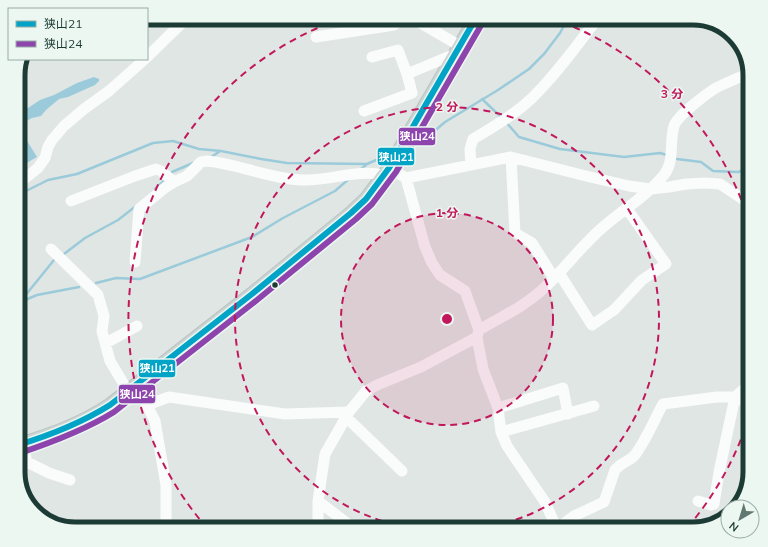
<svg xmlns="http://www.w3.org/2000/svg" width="768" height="547" viewBox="0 0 768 547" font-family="Mulish,'Noto Sans JP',sans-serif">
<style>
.water{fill:#9bcbda}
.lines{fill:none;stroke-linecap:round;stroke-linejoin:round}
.stream{stroke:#9bcbda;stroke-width:2.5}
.major-casing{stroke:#bac4c2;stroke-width:15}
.minor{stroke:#fafbfb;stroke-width:11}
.major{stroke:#cbd4d3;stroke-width:13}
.bus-1-casing{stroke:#ecf7f2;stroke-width:9}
.bus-2-casing{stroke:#ecf7f2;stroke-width:9}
.bus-1{stroke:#01a4c6;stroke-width:6}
.bus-2{stroke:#8e44ad;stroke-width:6}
.ring{fill:none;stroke:#c2185b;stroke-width:2;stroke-dasharray:7 5}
.bus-dot{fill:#1d3b35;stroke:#ecf7f2;stroke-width:1.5}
.rim{fill:none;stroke:#1d3b35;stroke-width:5}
.centre{fill:#c2185b;stroke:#ecf7f2;stroke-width:2}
.ring-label{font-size:12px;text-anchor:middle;font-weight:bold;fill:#c2185b;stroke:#ecf7f2;stroke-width:3;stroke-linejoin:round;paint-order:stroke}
.line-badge{stroke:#ecf7f2;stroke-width:1.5}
.badge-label{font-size:11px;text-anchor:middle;font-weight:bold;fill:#fff}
</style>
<rect width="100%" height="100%" fill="#e0e6e4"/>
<path class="water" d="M94,77l5,2v2l-4,4 -27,12 -9,2 -13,11 -5,6 -9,2 -9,5 -2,8 16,26 -14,8 -5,-7v-52l5,3 5,-1 12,-8 14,-5 23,-12z"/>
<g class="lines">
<path class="stream" d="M482,99l20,19
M506,122l13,15 41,12 64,8 36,-4 7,2
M404,152l20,-12 21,-18 53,-32 31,-21 15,-15 16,-21 8,-15
M210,158l10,-7
M677,159l24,3 12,9 25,1 12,-4
M360,170l7,-6 23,-10
M170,175l2,-3 21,-9
M155,189l11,-10
M18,192h6l24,-12 29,-6 76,-31 20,-2 26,8 22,2 40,8 26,4 80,1
M64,254l21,-16 33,-18 18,-14
M96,283l20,-5 24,1 112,-42 31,-19 52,-27 15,-13
M20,302l34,-42
M18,303l19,-8 42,-8"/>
<g class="major-casing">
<path id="major" d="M18,445c33,-10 64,-21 92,-40l142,-111 99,-81 15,-14 23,-31 87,-150"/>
</g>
<path class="minor" d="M412,18l48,28
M316,37l78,-12 9,-7
M147,57l40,-39
M372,57l26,-7 9,24 48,-20
M364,111l48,-18 -5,-19
M511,157l4,76 17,10 22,35
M471,165l-1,-16 3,-10c20,-12 41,-24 58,-40 25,-24 46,-54 67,-81
M389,168l17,10 105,-21 75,19 43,10 22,3 18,-2 17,-3 19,-1 15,1 30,20
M406,178l19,69 7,16 8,12 25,16 14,39 -2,7 6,32 15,39 3,24 6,14 38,56 12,27
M18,184l20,-16 7,-10 3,-11 4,-7 12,-14 20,-17 25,-18 36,-32
M71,201l64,-25 21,-7 5,2 13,11 13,-6 14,-14 6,-1c32,3 63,18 96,19 27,1 54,-11 81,-5
M51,249l47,46 6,21 -2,15 8,30 18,30
M135,262l4,-53 27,-22 8,-5
M559,273l33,52 22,-15 28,-30 24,-16 -39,-55
M479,330c22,-13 46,-24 64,-41 21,-19 37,-42 59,-61 20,-18 44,-31 62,-53 11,-14 5,-33 10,-49 3,-10 31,-31 40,-37 11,-6 24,-11 36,-16
M106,343l31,-17
M134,386l13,19 8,16 11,64v44
M147,405l22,-8 116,17 64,-2
M498,408l65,-20 5,26
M347,418l55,53
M501,432l93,-26
M22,444l5,18 22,11 21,7
M318,501l34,26 -2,2
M698,501l13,4 3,-1 5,-32 16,-75 15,7
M558,528l16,-12 30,-14 11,-32c5,-6 12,-8 18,-13 10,-10 22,-39 30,-53l54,-7h18l15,-13
M315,529l3,-8v-20l7,-47 24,-42 17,-21 11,-6 44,-18 56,-30"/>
<use href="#major" class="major"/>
<g class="bus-1-casing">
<path id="bus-1" d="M18,445c33,-10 63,-22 92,-40l142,-111 99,-81 15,-14 23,-31 87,-150"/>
</g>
<g class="bus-2-casing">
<path id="bus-2" d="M20,453c33,-11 65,-23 94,-41l143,-112 99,-81 16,-15 24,-32 87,-150"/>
</g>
<use href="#bus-1" class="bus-1"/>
<use href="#bus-2" class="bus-2"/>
</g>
<circle cx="447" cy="319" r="106" fill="#c2185b" fill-opacity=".12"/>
<g class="ring">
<circle cx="447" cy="319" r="106"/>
<path d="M417 529A212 212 0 1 1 477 529"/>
<path d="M749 417A318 318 0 0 1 687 528M207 528A318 318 0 0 1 343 18M551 18A318 318 0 0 1 749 221"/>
</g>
<circle class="bus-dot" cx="275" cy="285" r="3.5"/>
<path d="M0 0H768V547H0ZM75 25H693A50 50 0 0 1 743 75V472A50 50 0 0 1 693 522H75A50 50 0 0 1 25 472V75A50 50 0 0 1 75 25Z" fill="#ecf7f2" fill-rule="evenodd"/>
<path class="rim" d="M75 25H693A50 50 0 0 1 743 75V472A50 50 0 0 1 693 522H75A50 50 0 0 1 25 472V75A50 50 0 0 1 75 25Z"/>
<circle cx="447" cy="319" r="6" class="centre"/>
<g class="ring-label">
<text x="672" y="98">3 分</text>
<text x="447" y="111">2 分</text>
<text x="447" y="217">1 分</text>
</g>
<g class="line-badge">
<rect x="398" y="127" width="38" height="19" rx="4" fill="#8e44ad"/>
<rect x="377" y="147" width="38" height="19" rx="4" fill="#01a4c6"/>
<rect x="138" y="359" width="38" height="19" rx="4" fill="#01a4c6"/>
<rect x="118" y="384" width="38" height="20" rx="4" fill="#8e44ad"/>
</g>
<g class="badge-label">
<text x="417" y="140">狭山24</text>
<text x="396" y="161">狭山21</text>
<text x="157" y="372">狭山21</text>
<text x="137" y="398">狭山24</text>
</g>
<rect x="8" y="8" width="140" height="52" fill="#ecf7f2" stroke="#99aca6"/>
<rect x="16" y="21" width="20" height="6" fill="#01a4c6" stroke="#99aca6"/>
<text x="44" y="28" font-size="12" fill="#1d3b35">狭山21</text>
<rect x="16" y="41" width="20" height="6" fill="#8e44ad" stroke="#99aca6"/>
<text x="44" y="48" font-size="12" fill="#1d3b35">狭山24</text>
<g transform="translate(740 519) rotate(218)"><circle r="19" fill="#ecf7f2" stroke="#99aca6"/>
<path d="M0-3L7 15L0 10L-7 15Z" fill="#617772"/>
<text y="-6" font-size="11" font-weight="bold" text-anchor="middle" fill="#1d3b35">N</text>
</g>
</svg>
